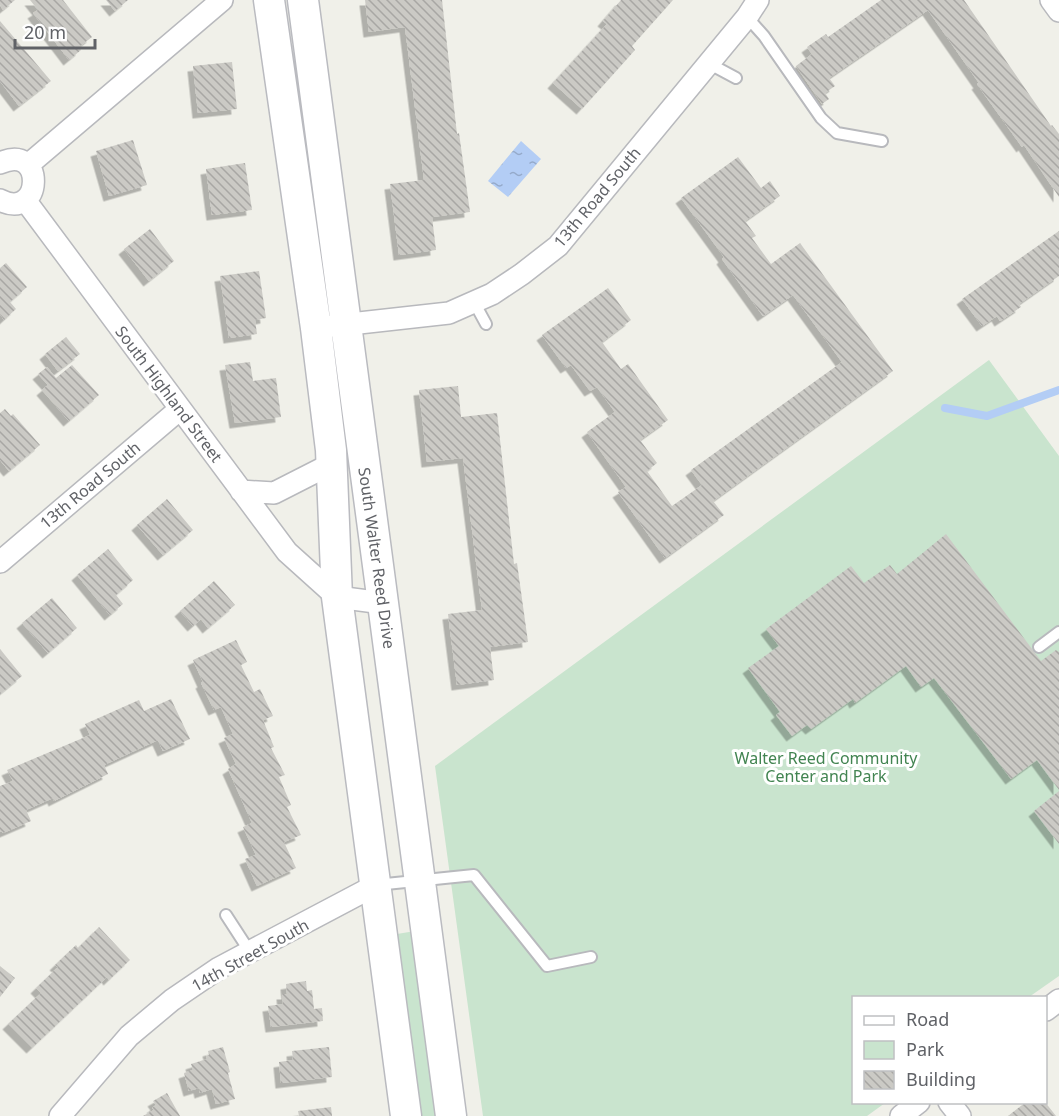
<svg xmlns="http://www.w3.org/2000/svg" width="1059" height="1116" viewBox="0 0 1059 1116" font-family="'Noto Sans',sans-serif">
<style>
.green{fill:#c9e4ce}
.water{fill:url(#water-ripples)}
.lines{fill:none;stroke-linecap:round;stroke-linejoin:round}
.stream{stroke:#b3cdf5;stroke-width:8}
.building{fill:url(#building-back-hatch);filter:url(#shadow)}
.lane-casing{stroke:#b8b9bd;stroke-width:14}
.street-casing{stroke:#b8b9bd;stroke-width:24}
.secondary-casing{stroke:#babbc0;stroke-width:33}
.lane{stroke:#fff;stroke-width:10}
.street{stroke:#fff;stroke-width:21}
.secondary{stroke:#fff;stroke-width:30}
.labels{text-anchor:middle;stroke-width:6;stroke-linejoin:round;paint-order:stroke}
.street-label{font-size:16px;fill:#606267;stroke:#fff}
.park-label{font-size:16px;fill:#428451;stroke:#fff}
</style>
<defs>
<pattern id="water-ripples" width="26" height="14" patternUnits="userSpaceOnUse" patternTransform="scale(1.5)"><rect width="26" height="14" fill="#b3cdf5"/><path d="M2 4q2-2 4 0t4 0M15 11q2-2 4 0t4 0" fill="none" stroke="#95aaca"/></pattern>
<pattern id="building-back-hatch" width="6" height="6" patternUnits="userSpaceOnUse" patternTransform="scale(1.5)"><rect width="6" height="6" fill="#cbcac5"/><path d="M-1 5l2 2M0 0l6 6M5-1l2 2" fill="none" stroke="#a8a7a4"/></pattern>
<filter id="shadow"><feDropShadow dx="-5.5" dy="5.5" stdDeviation="0" flood-color="#0004"/></filter>
</defs>
<rect width="100%" height="100%" fill="#f0f0e9"/>
<path class="green" d="M989,360l70,96v520l-30,21 -175,1v104l31,1 -18,13h-384l-48,-350z
M415,931l24,185h-18l-24,-182z"/>
<path class="water" d="M521,141l20,18 -33,38 -20,-16z"/>
<g class="lines">
<path class="stream" d="M945,408l42,8 72,-26"/>
</g>
<path class="building" d="M0,0h15l-12,10 -3,-5z
M30,0h33l29,37 -13,10 2,3 -12,10 -36,-47 5,-3z
M106,0h22l-13,11z
M365,0h77l15,134 2,-1 11,79 -38,5 4,33 -37,5 -9,-71 34,-4 -19,-153 -36,5z
M621,0h52l-41,46 3,4 -53,59 -29,-26 54,-59 -4,-3z
M881,0h83l87,126 1,-1 7,9v63l-35,-52 -2,2 -45,-63 2,-1 -51,-73 -99,68 6,8 -10,7 4,6 -7,5 -26,-38 16,-12 -5,-7 19,-13 2,3z
M0,21l51,60 -32,25 -19,-25z
M232,62l5,47 -39,4 -5,-47z
M133,140l14,45 -38,11 -13,-45z
M738,157l23,31 9,-7 10,15 -35,25 11,15 -4,2 19,26 29,-21 93,128 -180,130 11,14 -59,43 -47,-66 8,-5 -39,-55 28,-20 -18,-25 -7,4 -19,-26 -5,3 -24,-33 66,-47 23,32 -29,22 19,27 7,-5 40,56 -28,20 17,23 -10,8 25,35 30,-21 -11,-15 151,-108 -49,-67 -30,21 -41,-57 2,-2 -43,-59z
M245,163l7,47 -40,5 -6,-46z
M150,229l24,32 -25,20 -25,-32z
M1059,231v45l-40,28 2,3 -21,14 -3,-5 -15,10 -20,-27z
M6,263l21,24 -17,15 6,7 -12,11 -4,-6v-46z
M259,271l7,47 -11,2 2,14 -28,4 -9,-62z
M66,337l14,17 -22,17 -13,-17z
M250,362l3,19 23,-3 5,39 -46,6 -10,-58z
M72,365l27,30 -30,26 -27,-31 6,-5 -10,-11 9,-7 9,11z
M458,386l3,31 36,-4 17,151 3,-1 11,79 -38,5 4,33 -37,5 -9,-71 34,-4 -19,-152 -36,4 -8,-72z
M5,409l6,7 2,-2 27,31 -31,26 -9,-11v-47z
M167,499l26,31 -30,25 -26,-30z
M946,534l95,127 15,-11 3,2v138l-22,-30 -26,19 -77,-101 -13,9 -15,-21 -51,37 -2,-4 -42,30 -4,-4 -15,11 -16,-21 4,-3 -32,-44 31,-22 -13,-17 85,-63 13,17 26,-18 7,9z
M108,549l25,31 -17,15 7,9 -13,11 -33,-40z
M214,581l21,24 -27,23 -7,-9 -8,7 -13,-15z
M52,598l25,30 -29,25 -26,-30z
M236,640l11,22 -6,3 13,27 6,-3 13,27 -10,4 11,27 -3,1 14,27 -6,2 12,28 -4,2 14,28 -17,7 12,26 -39,18 -12,-27 11,-4 -13,-28 9,-4 -24,-54 8,-5 -12,-26 9,-4 -12,-27 -7,3 -13,-27 2,-1 -10,-22z
M0,649l22,27 -22,18z
M171,699l19,40 -27,12 -5,-11 -54,25 4,9 -54,27 -1,-3 -27,12 5,11 -28,12 -1,-2 -2,1v-46l13,-5 -6,-11 83,-35 -5,-11 54,-24 5,11z
M1059,791v53l-25,-33z
M99,927l31,33 -21,20 -2,-3 -75,71 -24,-24 33,-31 -5,-5 22,-21 -3,-2 21,-20 2,3z
M0,966l15,12 -15,19z
M306,981l1,10 5,-1 2,19 8,-1 1,13 -52,6 -3,-21 15,-2 -1,-10h5l-1,-10z
M223,1047l7,25 -2,1 7,26 -19,5 -4,-15 -12,4 -1,-5 -10,3 -5,-18 9,-3 -2,-6 16,-5 -1,-3 3,-1 -1,-4z
M329,1047l3,30 -51,6 -2,-21 14,-2 -1,-9z
M167,1093l13,23h-37l11,-6 -2,-2 4,-3 -3,-4z
M1026,1102h19l11,14h-48z
M331,1107l1,9h-33l-1,-5z"/>
<g class="lines">
<g class="lane-casing">
<path id="lane" d="M747,17l17,19 57,82 16,15 45,8
M708,63l28,15
M474,302l12,22
M1039,647l20,-15
M376,885l98,-10 73,91 44,-9
M226,915l24,37"/>
</g>
<g class="street-casing">
<path id="street" d="M1051,0l8,11
M0,163c46,-21 43,59 0,37
M28,165l194,-165
M25,200l262,352 50,45 46,6
M332,326l117,-13 43,-19 30,-20 36,-28 189,-229 11,-17
M241,491l33,2 57,-29
M0,562l180,-153
M1046,1010l13,-10
M949,1102l11,14
M60,1116l69,-80 43,-36 47,-32 157,-83
M901,1116l18,-14"/>
</g>
<g class="secondary-casing">
<path id="secondary" d="M269,0l47,328 15,122 6,147 69,519
M303,0l148,1116"/>
</g>
<use href="#lane" class="lane"/>
<use href="#street" class="street"/>
<use href="#secondary" class="secondary"/>
</g>
<g class="labels">
<g class="street-label">
<text transform="translate(597 197) rotate(-50)" y="6">13th Road South</text>
<text transform="translate(169 394) rotate(53)" y="6">South Highland Street</text>
<text transform="translate(90 485) rotate(-40)" y="6">13th Road South</text>
<text transform="translate(377 558) rotate(82)" y="6">South Walter Reed Drive</text>
<text transform="translate(250 955) rotate(-29)" y="6">14th Street South</text>
</g>
<g class="park-label">
<text x="826" y="764">Walter Reed Community<tspan x="826" dy="18">Center and Park</tspan></text>
</g>
</g>
<rect x="852" y="996" width="195" height="108" fill="#ffffff" stroke="#bfc0c2" stroke-width="1.5"/>
<rect x="864" y="1016" width="30" height="9" fill="#ffffff" stroke="#bfc0c2" stroke-width="1.5"/>
<text x="906" y="1026" font-size="18" fill="#606267">Road</text>
<rect x="864" y="1041" width="30" height="18" fill="#c9e4ce" stroke="#bfc0c2" stroke-width="1.5"/>
<text x="906" y="1056" font-size="18" fill="#606267">Park</text>
<rect x="864" y="1071" width="30" height="18" fill="url(#building-back-hatch)" stroke="#bfc0c2" stroke-width="1.5"/>
<text x="906" y="1086" font-size="18" fill="#606267">Building</text>
<path d="M15 39v9h80v-9" fill="none" stroke="#606267" stroke-width="3"/>
<text x="24" y="39" font-size="18" fill="#606267" stroke="#ffffff" stroke-width="4.5" paint-order="stroke">20 m</text>
</svg>
